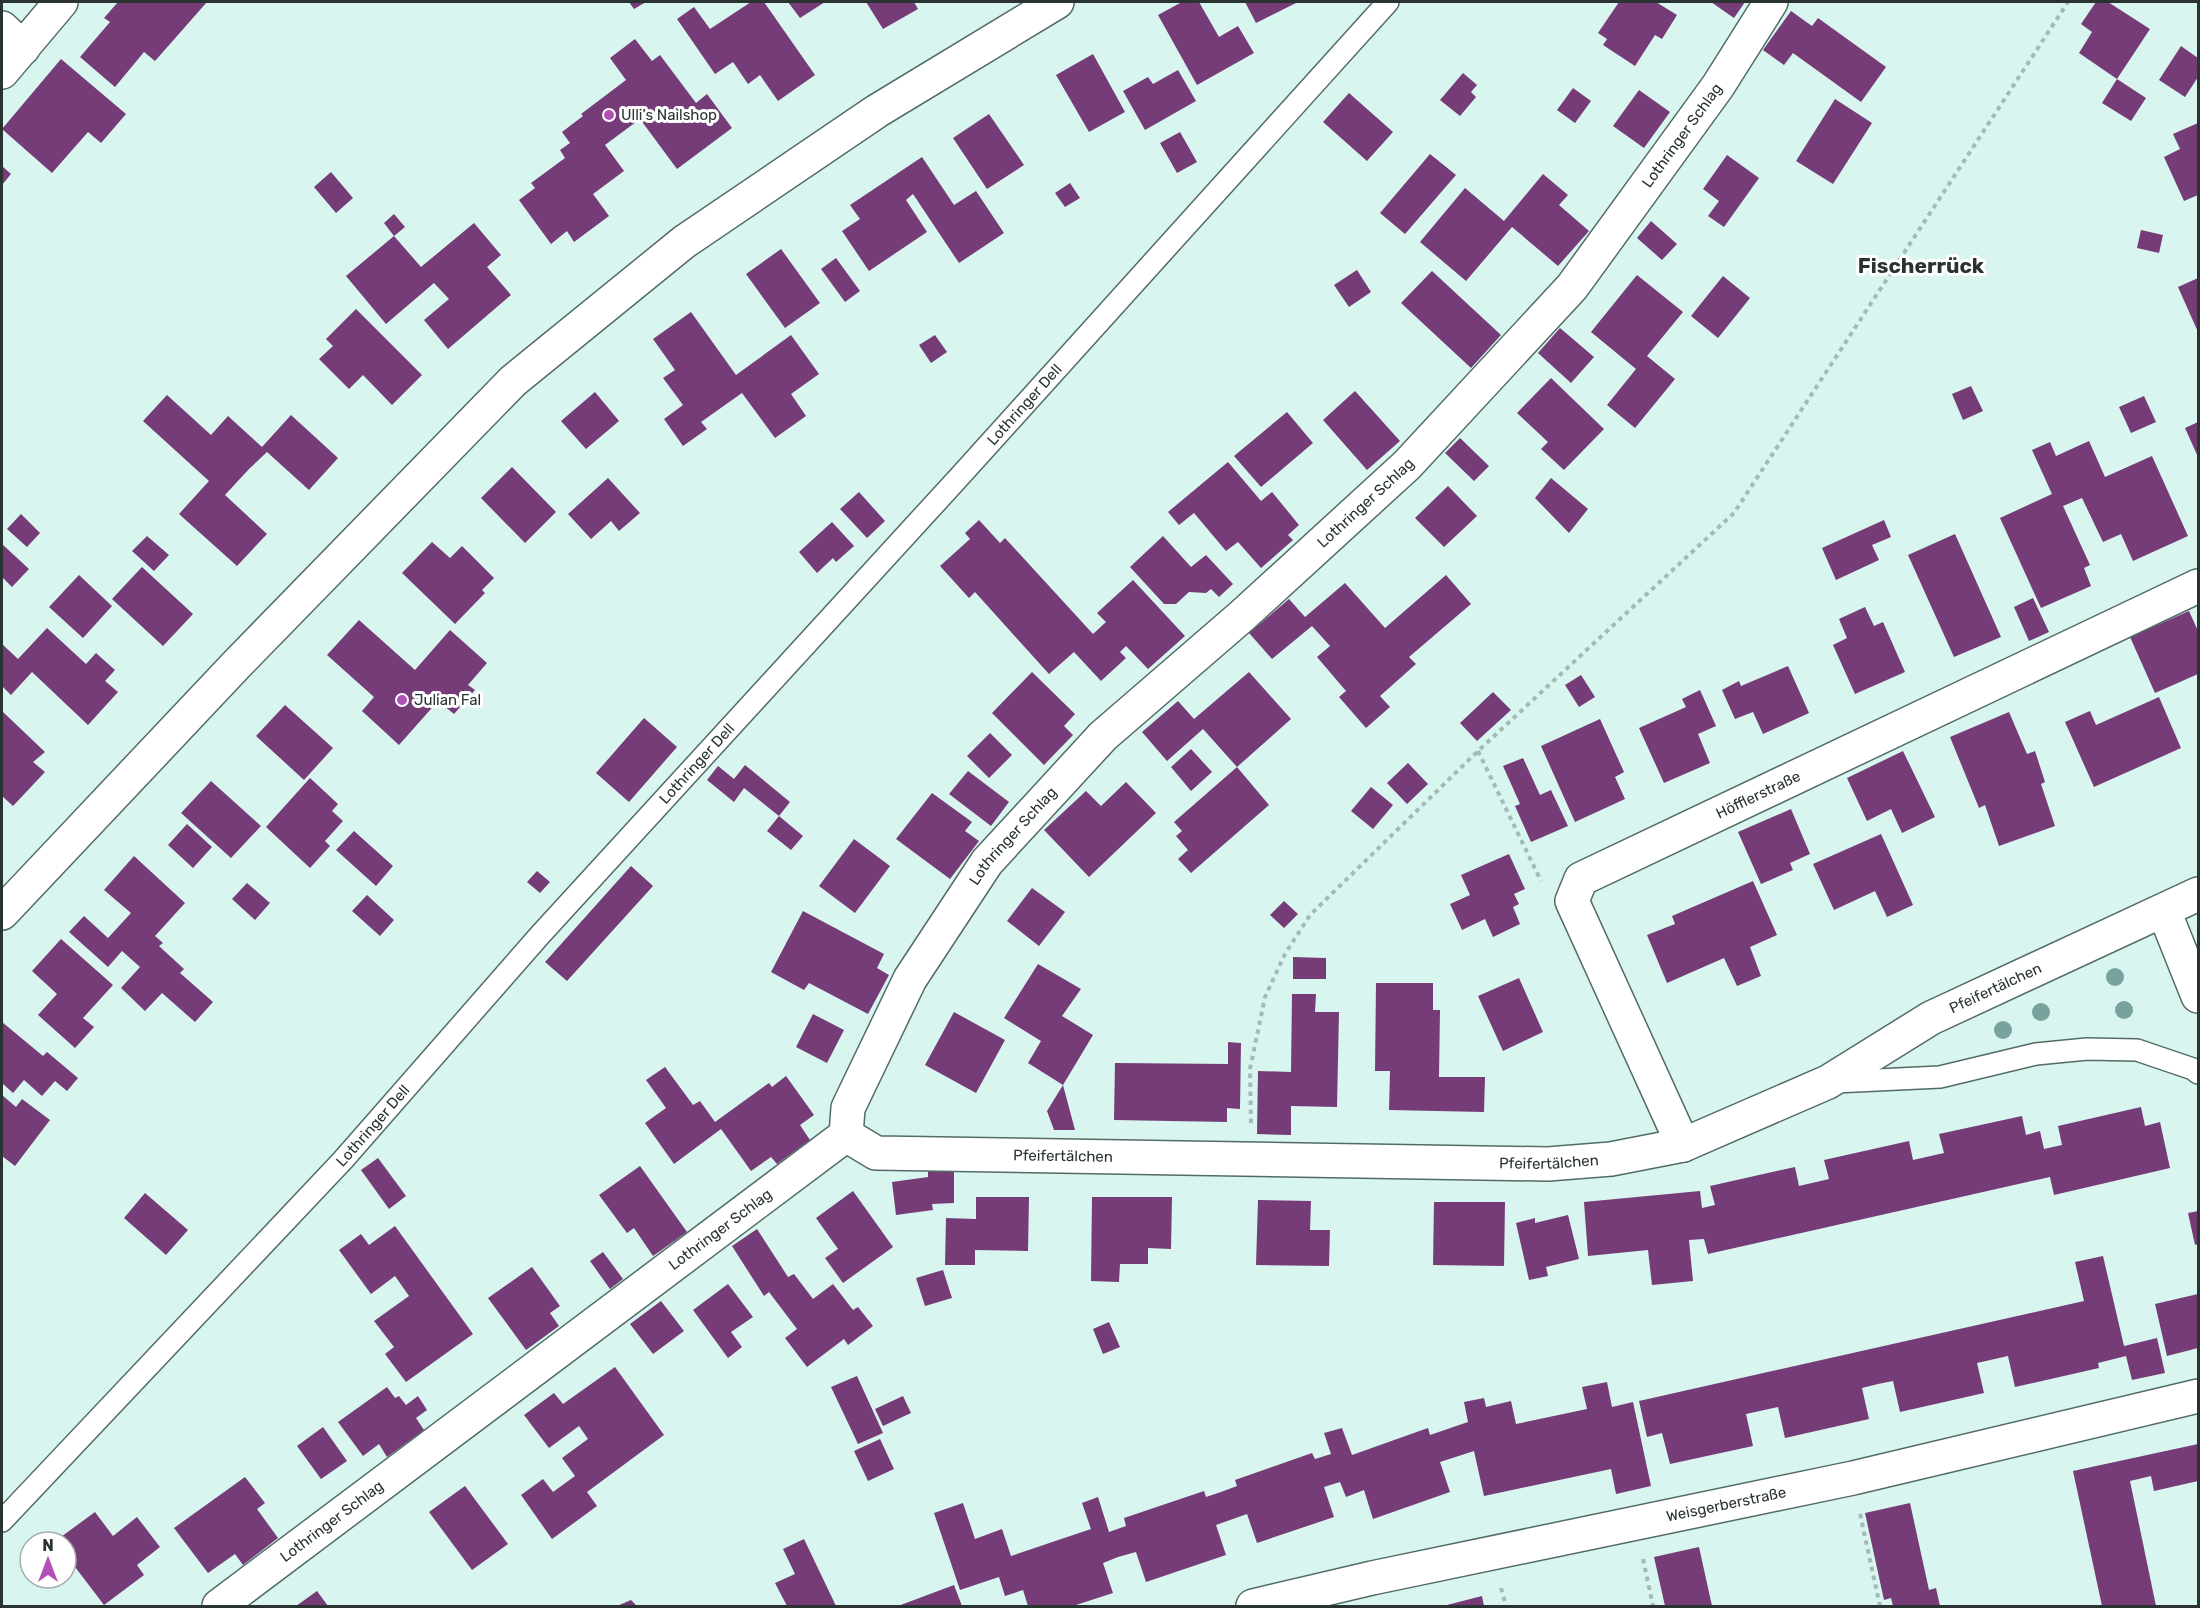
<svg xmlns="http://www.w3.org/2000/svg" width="2200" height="1608" viewBox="0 0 2200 1608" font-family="Rubik,sans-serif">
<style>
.building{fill:#753c77}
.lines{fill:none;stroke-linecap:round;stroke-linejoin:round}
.lane-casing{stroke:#536b68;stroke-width:24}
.street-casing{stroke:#536b68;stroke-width:36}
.path{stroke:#a3bab6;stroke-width:4;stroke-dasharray:4.5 4.5;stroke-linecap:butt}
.lane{stroke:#fff;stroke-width:21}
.street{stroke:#fff;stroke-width:33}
.tree{fill:#78a29d}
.poi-dot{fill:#b350b7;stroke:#fff;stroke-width:2}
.labels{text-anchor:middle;stroke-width:6;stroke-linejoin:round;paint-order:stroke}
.poi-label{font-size:15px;fill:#293432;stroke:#fff;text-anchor:start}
.street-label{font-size:15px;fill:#293432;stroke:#fff}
.district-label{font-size:21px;font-weight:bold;fill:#293432;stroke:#fff}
</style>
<rect width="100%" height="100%" fill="#d9f5f0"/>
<path class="building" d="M118,2h89l-52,59 -11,-9 -29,35 -35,-30 30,-35 -6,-4z
M629,2h17l-12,7z
M751,2h13l51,73 -37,26 -18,-26 -12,9 -15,-22 -18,12 -38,-55 17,-12 16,22z
M788,2h37l-25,16z
M866,2h48l4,7 -35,20z
M1182,2h17l20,35 19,-11 16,27 -57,32 -39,-70z
M1245,2h53l-42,21z
M1619,2h37l21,13 -15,24 -7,-4 -20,31 -32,-21 4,-6 -9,-6z
M1711,2h34l-11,16z
M2096,2h12l42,27 -33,50 -38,-26 13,-21 -11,-8z
M1791,11l21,15 6,-8 68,49 -25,35 -68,-49 -9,12 -21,-15z
M635,39l17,22 8,-6 36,48 11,-9 25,34 -55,41 -37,-50 -35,26 19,26 -31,23 16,22 -35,26 -7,-11 -16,13 -32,-44 16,-12 -4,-5 34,-25 -5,-8 10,-7 -8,-11 21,-16 -2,-2 45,-34 -16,-22z
M2181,46l17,12v19l-13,20 -26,-17z
M1093,54l32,58 -36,20 -33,-57z
M61,59l65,55 -25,29 -13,-11 -36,41 -50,-44z
M1178,70l18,31 -51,29 -22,-39 25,-14 5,7z
M1463,73l14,12 -6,7 5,5 -16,19 -20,-16z
M2117,79l29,19 -15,23 -29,-18z
M1573,88l18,13 -16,22 -18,-13z
M1639,90l31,22 -26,36 -31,-22z
M1349,93l44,39 -26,29 -44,-39z
M1835,99l37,24 -39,61 -37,-23z
M989,114l35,51 -37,24 -34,-51z
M2198,123v72l-14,6 -20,-44 16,-8 -7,-15z
M1180,132l17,30 -20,11 -17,-30z
M1430,154l26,21 -51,59 -25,-21z
M1727,155l32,23 -35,49 -16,-11 11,-15 -16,-12z
M922,157l32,48 22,-14 28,42 -45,30 -46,-69 -7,6 21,32 -58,39 -27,-40 18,-12 -10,-14z
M2,166l9,8 -9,11z
M331,172l22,26 -17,15 -22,-26z
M1543,174l25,21 -9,10 30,26 -31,35 -46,-39 -46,54 -46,-39 45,-54 39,33z
M1070,183l10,15 -15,9 -10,-14z
M394,214l11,13 -11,9 -10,-13z
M1651,221l26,23 -15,16 -25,-22z
M474,223l27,32 -14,12 24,28 -63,54 -24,-29 25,-21 -15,-16 -48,41 -40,-48 48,-40 27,31z
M2141,230l22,5 -4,18 -22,-5z
M781,249l39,54 -35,25 -39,-54z
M836,258l24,33 -15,11 -24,-33z
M1357,270l14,22 -22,15 -15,-22z
M1432,271l69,64 -30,33 -70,-65z
M1637,275l46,37 -36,44 28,23 -40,49 -28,-23 29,-36 -45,-37z
M1723,276l27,22 -32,40 -27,-22z
M2198,278v54l-20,-45z
M356,309l66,66 -30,30 -29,-30 -14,14 -30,-30 14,-13 -7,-7z
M691,312l45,63 55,-40 28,39 -28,20 15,22 -31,22 -33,-45 -41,29 6,7 -24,17 -19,-27 19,-14 -20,-27 12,-8 -22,-31z
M1560,328l34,29 -23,26 -33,-30z
M935,335l12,17 -16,11 -12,-18z
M1551,378l53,51 -40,41 -23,-21 7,-7 -31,-29z
M1971,386l12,25 -20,9 -11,-26z
M1355,391l45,50 -33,29 -44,-50z
M595,392l24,29 -33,28 -25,-28z
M167,395l44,40 17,-19 34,31 29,-32 47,43 -29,32 -42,-38 -18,17 -24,26 42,39 -30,32 -58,-52 30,-33 -66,-60z
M2144,396l12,26 -25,11 -12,-26z
M1287,412l26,31 -52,44 -27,-31z
M2198,422v35l-13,-29z
M1460,438l29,28 -15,15 -29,-28z
M2089,441l16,36 47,-21 36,80 -55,25 -12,-27 -18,8 -21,-44 -19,8 27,59 -6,3 7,18 -50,22 -41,-90 52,-24 -20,-44 18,-8 6,14z
M1228,462l33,39 11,-9 27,33 -11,10 5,5 -32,28 -23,-26 -12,9 -32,-38 -15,12 -11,-13z
M512,467l44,45 -31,31 -44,-45z
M608,478l32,35 -21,18 -8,-10 -20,18 -23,-25z
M1551,478l37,31 -19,24 -34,-35z
M1448,486l29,30 -33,31 -29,-29z
M859,492l26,29 -18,17 -27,-29z
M21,514l19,19 -13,14 -20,-18z
M979,520l21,23 5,-5 88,96 13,-12 -9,-9 36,-33 52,56 -37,33 -22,-23 -6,6 6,6 -25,23 -27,-29 -25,22 -74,-82 -6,6 -29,-32 30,-27 -5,-6z
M1884,520l7,17 -19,8 7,15 -43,20 -14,-32z
M832,522l22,24 -18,16 -3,-4 -16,15 -18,-21z
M1955,534l46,103 -47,20 -46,-102z
M147,536l22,19 -15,16 -22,-20z
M1163,536l28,31 15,-12 27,29 -14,13 -8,-8 -5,4 -17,-1 -13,12h-12l-34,-37z
M432,542l18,16 12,-12 32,32 -12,12 3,3 -30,31 -53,-51z
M2,544l27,25 -17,18 -10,-10z
M142,567l51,47 -30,32 -51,-47z
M79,575l33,31 -29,32 -34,-31z
M1446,575l25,29 -62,53 7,7 -36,32 10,11 -24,21 -27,-31 7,-6 -29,-34 13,-11 -18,-20 -40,33 -23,-26 40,-34 16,18 40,-34 40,45z
M2033,598l16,34 -20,9 -15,-34z
M1865,607l9,19 9,-4 22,50 -50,22 -22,-49 14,-7 -8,-19z
M2189,611l9,20v43l-43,19 -25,-56z
M359,620l56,50 35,-40 37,33 -19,22 7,5 -21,24 -16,-13 -39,44 -37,-34 12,-14 -47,-42z
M47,628l39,36 10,-11 19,17 -10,11 13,11 -30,33 -56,-53 -21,23 -9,-9v-42l16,15z
M1788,666l21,47 -46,21 -10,-22 -18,7 -13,-29 17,-9 2,5z
M1032,672l43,42 -11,12 9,9 -29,30 -52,-52z
M1249,672l42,47 -54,48 -34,-38 -36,32 -25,-29 36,-31 16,18z
M1581,675l14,22 -16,10 -14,-22z
M1700,690l16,36 -18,8 12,29 -46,20 -25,-55 47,-21 -4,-8z
M1493,692l18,18 -34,31 -17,-18z
M2159,697l22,51 -87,39 -29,-65 25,-11 6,14z
M285,705l48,43 -29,32 -48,-44z
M2,711l43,41 -12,10 12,10 -32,34 -11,-10z
M2009,712l18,42 8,-3 10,31 -4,2 14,42 -56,20 -14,-41 -6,3 -29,-71z
M644,718l33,29 -48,55 -33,-29z
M1600,719l24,53 -9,5 10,22 -50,23 -34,-76z
M990,733l22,22 -23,23 -22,-22z
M1191,749l21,23 -21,19 -20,-24z
M1903,751l32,66 -33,16 -11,-24 -24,12 -20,-43z
M1523,758l17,37 11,-5 17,36 -37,16 -16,-36 5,-2 -17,-38z
M1408,763l20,21 -21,20 -20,-21z
M745,765l45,37 -11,14 -35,-28 -10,14 -27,-22 11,-14 16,13z
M1237,767l32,38 -78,68 -13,-14 10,-9 -12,-14 6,-5 -8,-9z
M968,771l41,31 -18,24 -42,-32z
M310,778l28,26 -6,7 11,10 -18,20 5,5 -20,22 -44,-41z
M211,781l50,45 -30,32 -50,-45z
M1126,782l30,31 -67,64 -45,-47 42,-39 15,15z
M1371,787l22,18 -20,24 -22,-18z
M932,793l40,29 -7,9 14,10 -29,38 -54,-40z
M1791,809l19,45 -20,9 3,7 -32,14 -23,-52z
M779,816l24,20 -12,14 -24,-19z
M187,824l25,23 -19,21 -25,-23z
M354,831l39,35 -17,20 -40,-36z
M1881,834l32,71 -26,12 -12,-26 -41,19 -21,-46z
M854,839l36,27 -35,47 -36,-27z
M1509,854l16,35 -11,5 5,10 -6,3 7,17 -27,13 -8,-18 -23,11 -12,-26 20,-9 -9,-20z
M134,856l51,47 -30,33 8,7 -4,3 25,23 -4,4 33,29 -18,20 -33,-29 -17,18 -24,-23 19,-21 -18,-16 -14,16 -39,-35 15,-16 24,22 23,-25 -27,-23z
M631,866l22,20 -86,95 -22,-19z
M537,871l13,11 -10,11 -13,-11z
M1753,881l24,54 -27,12 11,29 -24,10 -13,-28 -57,25 -20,-48 28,-11 -3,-8z
M247,883l23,20 -15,17 -23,-21z
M1032,888l33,24 -26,34 -32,-25z
M367,895l27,25 -14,16 -28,-25z
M1284,901l14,13 -14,14 -14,-13z
M803,911l81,43 -7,14 12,7 -21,39 -59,-31 -5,7 -33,-18z
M61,939l52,46 -30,33 11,9 -19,21 -37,-33 19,-21 -25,-23z
M1293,957l33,1v21h-33z
M1038,964l43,25 -19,27 31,19 -30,50 -35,-22 13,-22 -37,-23z
M1519,978l24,54 -40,19 -25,-55z
M1376,983h57v27h7l-1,67h46l-1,35 -95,-2 1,-39h-15z
M1292,994h24l-1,18h24l-2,95 -46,-1v29l-34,-1 1,-63 33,1z
M954,1012l51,28 -29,53 -51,-28z
M813,1014l31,16 -17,33 -31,-16z
M2,1022l41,34 4,-4 31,26 -11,13 -12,-10 -13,15 -18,-16 -11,13 -11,-10z
M1228,1042l13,1 -1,66 -13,-1v14l-113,-2 1,-57 113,1z
M665,1067l28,38 7,-4 15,21 54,-39 3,4 14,-11 28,39 -14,10 10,15 -33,24 -6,-7 -20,14 -30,-42 -47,35 -29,-41 21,-15 -20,-28z
M1063,1085l12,45h-21l-7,-19z
M2,1095l14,12 6,-8 28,21 -35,46 -13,-10z
M2141,1107l4,19 15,-4 10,46 -116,27 -4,-18 -342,77 -4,-15 -15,1 4,41 -41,4 -4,-35 -60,6 -4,-54 116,-11 2,17 13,-3 -5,-19 85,-19 4,19 30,-7 -5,-19 85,-19 4,19 31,-7 -5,-19 83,-18 4,19 14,-4 4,18 18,-4 -4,-19z
M378,1158l28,38 -17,13 -28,-39z
M640,1166l47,66 -34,24 -19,-28 -7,5 -28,-38z
M954,1170v33l-22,1 1,6 -37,5 -4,-33 36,-5v-6z
M853,1191l40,56 -50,36 -18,-25 13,-9 -22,-31z
M145,1193l43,37 -22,25 -42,-37z
M976,1197h53l-1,54 -53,-1v15h-30l1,-47 30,1z
M1092,1197h80l-1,52 -23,-1v16h-28l-1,18 -28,-1z
M1258,1200l53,1 -1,29h20l-1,36 -73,-1z
M1434,1202h71l-1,64 -71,-1z
M2198,1211v33l-3,1 -7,-32z
M1568,1215l11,44 -33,8 2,9 -19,4 -13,-57 19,-5v5z
M395,1226l78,108 -67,48 -21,-28 9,-7 -20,-26 35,-25 -14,-20 -24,18 -32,-44 22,-16 8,11z
M757,1229l31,48 6,-3 19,25 20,-15 20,26 5,-3 15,19 -25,19 -4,-6 -37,28 -22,-29 12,-9 -28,-37 -5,4 -32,-50z
M603,1252l20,27 -13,10 -20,-28z
M2103,1256l21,90 33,-8 8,35 -33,7 -6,-24 -28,7 1,5 -84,19 -7,-31 -31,7 7,30 -84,19 -7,-31 -15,3 -16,4 7,31 -84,19 -7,-31 -32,7 7,32 -83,18 -8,-31 -15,4 -8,-36 445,-100 -9,-39z
M532,1267l28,39 -10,7 9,13 -33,24 -38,-52z
M943,1270l9,28 -27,8 -9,-28z
M728,1284l25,33 -22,15 11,15 -14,11 -35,-48z
M2198,1294v54l-31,8 -12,-52z
M661,1301l23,30 -31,23 -23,-30z
M1109,1322l11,25 -17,7 -10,-25z
M615,1367l49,68 -77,57 10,14 -45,33 -31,-44 22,-16 10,13 22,-16 -13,-18 26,-19 -9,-13 -30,22 -25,-33 30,-22 9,11z
M857,1376l26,57 -25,11 -27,-57z
M1607,1382l5,25 21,-5 18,84 -35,8 -5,-25 -127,27 -10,-45 -34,11 10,30 -77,27 -9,-29 -18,7 -6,-15 -16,5 10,30 -77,26 -10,-29 -31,11 10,30 -80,27 -10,-30 -18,5 -15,6 10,30 -40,13h-45l-5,-16 -18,6 -6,-19 -39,13 -26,-77 29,-10 12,36 27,-10 9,27 80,-27 -9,-26 16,-6 11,35 17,-6 -2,-8 80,-27 2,6 15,-5 16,-6 -2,-6 77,-27 3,6 16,-5 -7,-21 18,-5 10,27 76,-27 2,7 38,-13 -4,-20 20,-4 2,9 25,-6 5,23 71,-15 -5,-22z
M387,1387l8,11 4,-2 7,9 12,-9 9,14 -11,8 8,12 -37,27 -8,-13 -16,12 -25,-34z
M903,1396l8,17 -28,13 -8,-17z
M323,1427l24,34 -26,18 -24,-33z
M880,1439l14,30 -26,12 -14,-30z
M2198,1444v37l-44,10 -3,-15 -21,5 26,125h-54l-29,-135z
M245,1477l20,26 -8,6 21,29 -35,27 -8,-11 -27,19 -34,-45z
M465,1486l43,58 -36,26 -43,-58z
M1910,1503l19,87 7,-2 4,18h-47l-2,-8 -7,2 -19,-87z
M95,1512l18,24 24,-19 23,30 -23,18 7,10 -40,30 -38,-50v-13h-12z
M804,1539l32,67h-49l-12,-23 20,-9 -12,-25z
M1699,1547l13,59h-47l-11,-49z
M954,1585l8,21h-64z
M317,1591l11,15h-32z
M1482,1596l2,10h-41z
M631,1600l6,6h-20z"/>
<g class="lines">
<g class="lane-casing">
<g id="lane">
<path d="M1835,1082l105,-5 96,-23 51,-5 50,1 56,19 5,4"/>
<path id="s1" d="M2,1521l341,-361 197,-225 421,-460 427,-473"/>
</g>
</g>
<g class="street-casing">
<g id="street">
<path d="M2,28l21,20"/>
<path d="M2,72l59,-70"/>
<path d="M2164,911l34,85"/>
<path d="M2,913l236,-250 275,-282 171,-139 193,-131 180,-109"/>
<path id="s2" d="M846,1135l30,18 672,11 63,-5 72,-14 145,-63 103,-64 267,-124"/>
<path id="s3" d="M1683,1145l-111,-244 9,-22 617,-293"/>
<path id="s4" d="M219,1606l627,-471 2,-27 62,-129 77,-117 116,-126 140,-121 164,-150 165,-178 146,-201 53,-84"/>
<path id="s5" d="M1253,1606l119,-28 481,-100 345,-82"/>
</g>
</g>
<path class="path" d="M1478,751l63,130
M1251,1123l-1,-54 15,-72 20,-43 25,-39 168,-164 256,-238 334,-511
M1860,1514l20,92
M1643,1559l10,47
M1501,1588l5,18"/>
<use href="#lane" class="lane"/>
<use href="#street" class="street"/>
</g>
<g class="tree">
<circle cx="2115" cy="977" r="9"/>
<circle cx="2124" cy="1010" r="9"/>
<circle cx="2041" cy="1012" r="9"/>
<circle cx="2003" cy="1030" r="9"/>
</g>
<g class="poi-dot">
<circle cx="609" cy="115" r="6"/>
<circle cx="402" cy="700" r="6"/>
</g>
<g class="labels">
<g class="poi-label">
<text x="621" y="120">Ulli's Nailshop</text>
<text x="414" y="705">Julian Fal</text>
</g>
<g class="street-label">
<text dy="5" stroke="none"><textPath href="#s4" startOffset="2103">Lothringer Schlag</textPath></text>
<text dy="5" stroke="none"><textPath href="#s1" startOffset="1514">Lothringer Dell</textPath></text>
<text dy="5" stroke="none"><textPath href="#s4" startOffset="1617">Lothringer Schlag</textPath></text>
<text dy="5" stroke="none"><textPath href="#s1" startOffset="1028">Lothringer Dell</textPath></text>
<text dy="5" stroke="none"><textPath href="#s3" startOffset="488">Höfflerstraße</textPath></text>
<text dy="5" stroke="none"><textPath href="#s4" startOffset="1131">Lothringer Schlag</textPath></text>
<text dy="5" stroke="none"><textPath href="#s2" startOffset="1194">Pfeifertälchen</textPath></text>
<text dy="5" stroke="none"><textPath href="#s1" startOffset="542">Lothringer Dell</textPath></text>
<text dy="5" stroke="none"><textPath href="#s2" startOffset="222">Pfeifertälchen</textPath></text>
<text dy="5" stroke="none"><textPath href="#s2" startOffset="708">Pfeifertälchen</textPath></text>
<text dy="5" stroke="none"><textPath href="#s4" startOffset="627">Lothringer Schlag</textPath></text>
<text dy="5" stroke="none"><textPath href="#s5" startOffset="484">Weisgerberstraße</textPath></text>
<text dy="5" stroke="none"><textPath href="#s4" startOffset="141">Lothringer Schlag</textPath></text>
</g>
<g class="district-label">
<text x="1921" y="273">Fischerrück</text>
</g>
</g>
<rect width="2200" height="1608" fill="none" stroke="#293432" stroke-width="6"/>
<g transform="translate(48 1560)"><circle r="28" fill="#ffffff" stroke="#a9aead" stroke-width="1.5"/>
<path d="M0-4.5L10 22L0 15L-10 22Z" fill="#b350b7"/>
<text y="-9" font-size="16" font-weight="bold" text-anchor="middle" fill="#293432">N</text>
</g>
</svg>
